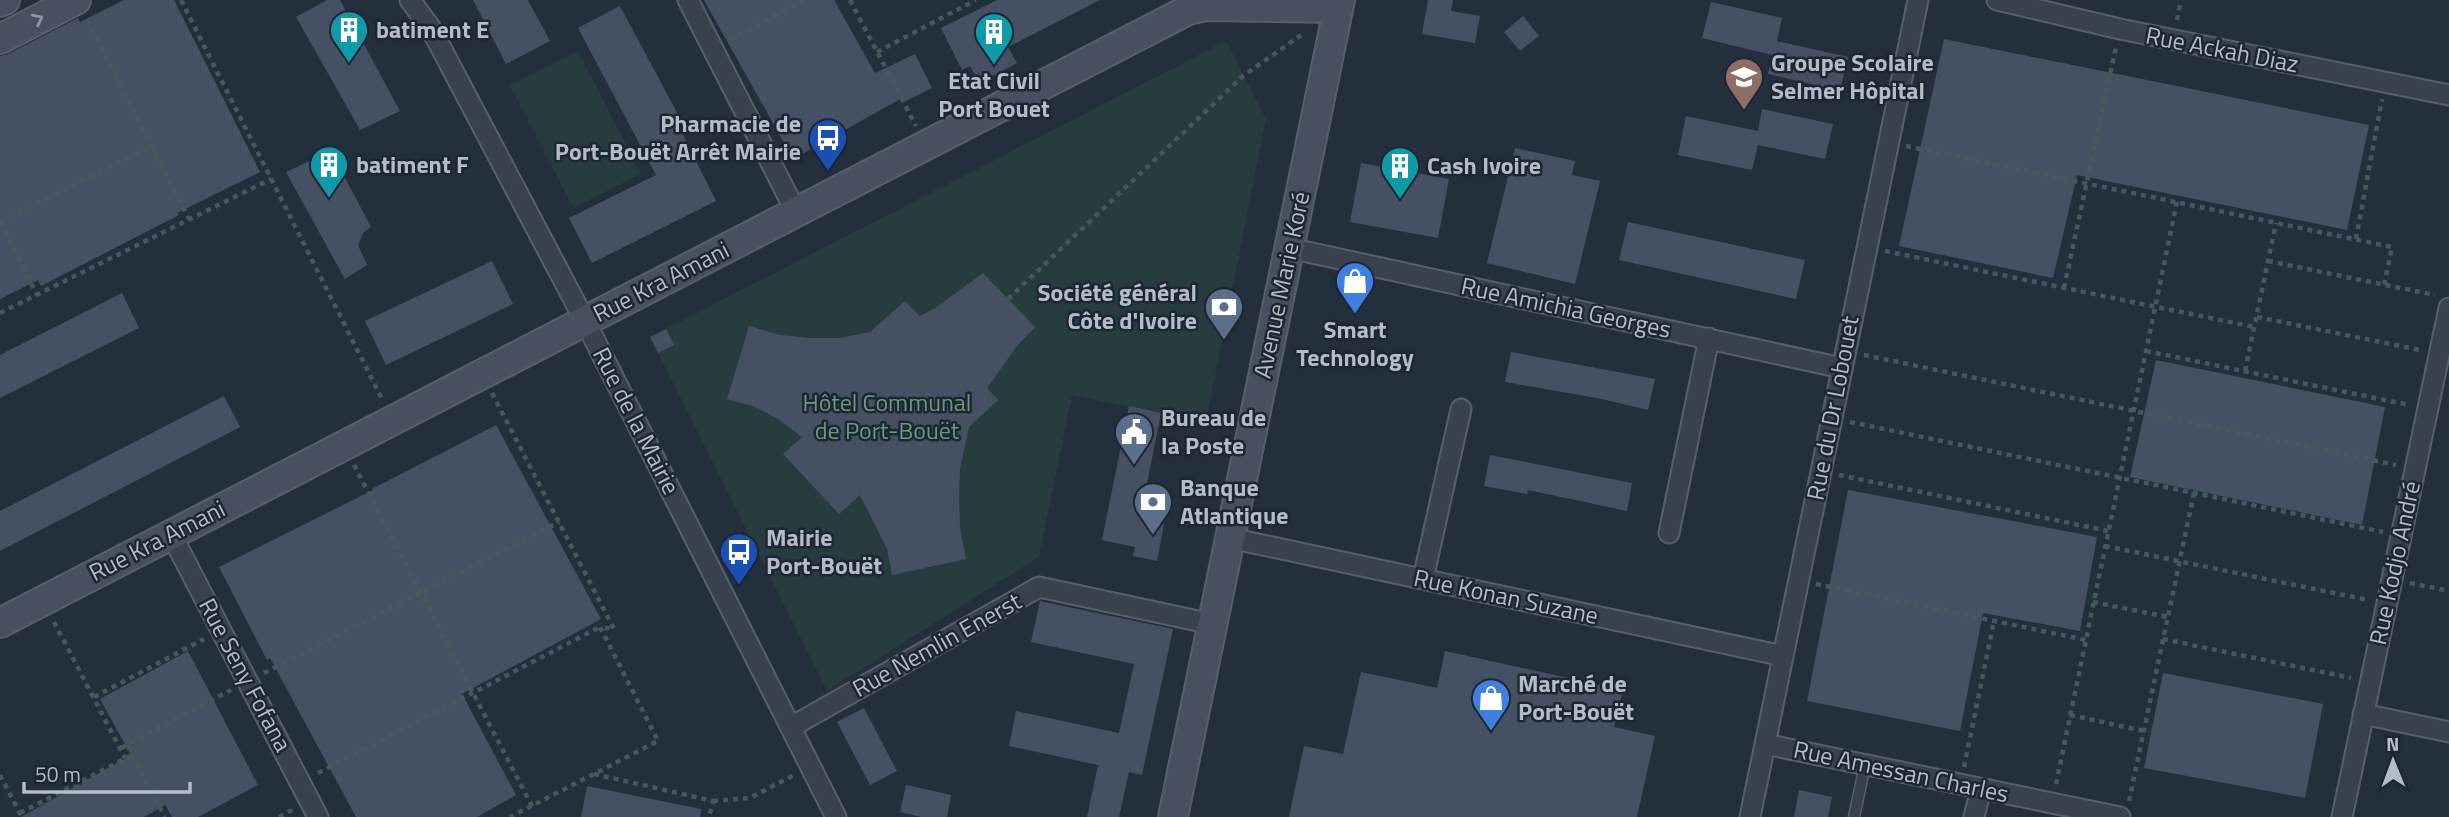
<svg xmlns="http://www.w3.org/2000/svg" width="2449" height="817" viewBox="0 0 2449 817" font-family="'Titillium Web',sans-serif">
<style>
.green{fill:#263c3f}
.building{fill:#455162}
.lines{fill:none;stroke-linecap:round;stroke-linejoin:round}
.lane-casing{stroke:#565f6c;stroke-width:13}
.street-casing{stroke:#565f6c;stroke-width:23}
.secondary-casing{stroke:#565f6c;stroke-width:32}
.path{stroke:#44595c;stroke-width:4.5;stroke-dasharray:5 5;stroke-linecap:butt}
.lane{stroke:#38414e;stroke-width:10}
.street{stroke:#38414e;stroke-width:19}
.secondary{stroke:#465061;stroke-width:28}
.oneway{stroke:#8e96a5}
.labels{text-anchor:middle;stroke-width:5;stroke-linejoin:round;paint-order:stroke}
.poi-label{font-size:24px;font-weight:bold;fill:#b4bcc9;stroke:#1d2633;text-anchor:start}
.street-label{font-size:24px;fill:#b4bcc9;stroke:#1d2633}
.park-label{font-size:24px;fill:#6b9a76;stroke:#1d2633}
</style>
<rect width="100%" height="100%" fill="#242f3e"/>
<path class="green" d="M1226,41l40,78 -60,303 -134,-27 -33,162 -212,134 -177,-354z
M578,51l63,123 -68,34 -63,-123z"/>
<path class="building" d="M124,0h50l86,172 -83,41 2,2 -138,71 -3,-6 -38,19v-243l8,-2 70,-36 2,4z
M327,0h13l60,111 -40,19 -64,-113z
M473,0h55l22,41 -44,23z
M704,0h130l41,73 40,-19 17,34 -28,14 -2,-4 -109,61z
M997,0h103l-92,47 9,16 -38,20 -9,-17 -8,4 -21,-42z
M1428,0h25l-2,11 29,5 -5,27 -53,-9z
M1711,2l71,16 -5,23 71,16 -8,34 -72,-17 4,-19 -70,-17z
M620,6l68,127 -5,2 33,66 -124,62 -23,-45 87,-43 -78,-147z
M1523,16l16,20 -19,15 -16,-19z
M1944,39l425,86 -22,105 -270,-55 -24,103 -154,-32z
M1762,109l71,15 -8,35 -67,-14 -6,25 -74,-15 8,-39 72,15z
M1515,148l60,13 -3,14 28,6 -25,103 -88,-21z
M331,151l40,76 -8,6 -5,12 9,20 -22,14 -59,-107z
M1361,163l88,16 -11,59 -88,-16z
M1628,222l177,38 -9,39 -177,-39z
M492,261l21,43 -127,61 -21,-44z
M983,273l52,54 -18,19 -30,42 11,12 -29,27 -9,41 -1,29 1,31 6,31 -74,16 -5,-26 -27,-54 -21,19 -56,-60 19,-17 -22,-17 -27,-14 -26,-7 22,-73 31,9 31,3h29l30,-6 35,-31 15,15 17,-9z
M122,293l17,35 -139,70v-43z
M666,329l8,16 -16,8 -8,-16z
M1511,352l144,27 -7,31 -46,-11 -97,-17z
M2156,360l229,47 -23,118 -232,-48z
M224,396l16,31 -240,124v-40z
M1129,406l32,7 -21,106 24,5 -7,37 -24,-5 2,-9 -33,-7z
M496,425l105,194 -139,75 54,101 -39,22h-121l-86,-159 -3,2 -48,-93 154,-77 -1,-1z
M1490,455l142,28 -5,28 -99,-21 -1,4 -43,-8z
M1848,490l249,47 -17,94 -97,-18 -23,118 -153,-30z
M1040,601l133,28 -31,146 -13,-3 -10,45h-32l11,-52 -89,-19 7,-35 103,22 15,-69 -103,-22z
M188,651l70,134 -60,32h-26l-7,-12 -21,12h-123l110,-62 -31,-56z
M1445,651l178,39 -9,37 41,9 -18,81h-348l15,-71 39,8 18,-82 76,16z
M2163,673l160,31 -18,94 -161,-30z
M864,708l33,63 -27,14 -33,-63z
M906,785l45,10 -4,22h-26l-21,-5z
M587,786l114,23 -1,8h-119z
M1799,790l33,7 -4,20h-34z"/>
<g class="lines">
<g class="lane-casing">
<path id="lane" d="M1854,817l11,-52"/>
</g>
<g class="street-casing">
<path id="street" d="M410,0l20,27 155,294 251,496
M688,0l108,212
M1997,0l123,29 329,66
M1289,248l553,120
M1669,533l40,-195
M171,534l147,283
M1230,538l553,118
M1423,579l38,-170
M2363,714l86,18
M791,727l248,-140 173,37
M1765,744l355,73
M1750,817l168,-817
M1974,817l7,-28
M2342,817l107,-509"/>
</g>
<g class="secondary-casing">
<path id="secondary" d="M0,2l5,-2
M0,39l76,-39
M0,623l1188,-613 18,-4 132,2
M1173,817l167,-817"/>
</g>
<path class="path" d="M181,0l202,401
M850,0l66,126
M87,20l102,199
M2177,20l4,-20
M729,40l76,-40
M877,52l99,-52
M1906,146l486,101 -8,38
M0,221l37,74
M0,222l152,-76
M2356,239l26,-140
M1885,251l369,76
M2268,261l167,34
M2064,288l52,-241
M1008,299l235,-223 61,-43
M0,313l271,-134
M2257,317l163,33
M2146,351l263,54
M1864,355l532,110
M2245,371l31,-148
M492,393l122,236 -14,-2 58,114 -148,76
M1850,422l533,110
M354,465l178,341
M1839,475l269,56
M2105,546l263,54
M2410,583l39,8
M1816,584l270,56
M2093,602l75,15
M54,622l71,136
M2163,639l188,39
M264,673l295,-151
M94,697l110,-58
M2070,715l74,16
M127,745l38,72
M121,748l110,-58
M1964,767l30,-146
M318,773l282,-146
M594,774l119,27 -4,16
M0,775l22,42
M2056,784l121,-582
M713,801l37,-3 44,-23
M2129,801l65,-308
M20,813l112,-58
M279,817l15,-8"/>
<use href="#lane" class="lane"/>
<use href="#street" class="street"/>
<use href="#secondary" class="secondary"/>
</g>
<defs><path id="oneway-chevron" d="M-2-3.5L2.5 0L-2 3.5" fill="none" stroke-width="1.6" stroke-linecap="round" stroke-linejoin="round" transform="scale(1.75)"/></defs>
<use class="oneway" href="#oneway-chevron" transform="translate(38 19) rotate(-27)"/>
<defs>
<g id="building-pin" transform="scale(2.0125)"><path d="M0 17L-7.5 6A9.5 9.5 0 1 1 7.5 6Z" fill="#0f9aa8" stroke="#1d2633"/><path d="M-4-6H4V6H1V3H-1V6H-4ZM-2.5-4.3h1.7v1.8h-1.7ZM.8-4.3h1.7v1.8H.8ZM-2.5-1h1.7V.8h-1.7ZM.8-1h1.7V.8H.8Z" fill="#fff"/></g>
<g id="school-pin" transform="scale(2.0125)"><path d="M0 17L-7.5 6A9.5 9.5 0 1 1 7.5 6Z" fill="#8d6e63" stroke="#1d2633"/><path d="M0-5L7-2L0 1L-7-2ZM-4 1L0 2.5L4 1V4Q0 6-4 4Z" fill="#fff"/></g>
<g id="bus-pin" transform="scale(2.0125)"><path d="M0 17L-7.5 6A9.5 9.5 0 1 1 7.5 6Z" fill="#1a4fb4" stroke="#1d2633"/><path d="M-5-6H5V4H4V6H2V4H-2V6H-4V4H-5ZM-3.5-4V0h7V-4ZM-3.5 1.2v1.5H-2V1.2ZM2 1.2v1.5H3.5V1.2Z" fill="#fff"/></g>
<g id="shop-pin" transform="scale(2.0125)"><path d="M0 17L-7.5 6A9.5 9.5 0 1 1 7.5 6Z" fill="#3f7fe0" stroke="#1d2633"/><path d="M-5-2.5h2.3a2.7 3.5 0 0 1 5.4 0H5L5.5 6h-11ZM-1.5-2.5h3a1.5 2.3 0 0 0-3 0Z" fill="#fff"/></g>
<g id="bank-pin" transform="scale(2.0125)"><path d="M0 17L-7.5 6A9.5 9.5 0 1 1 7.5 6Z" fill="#5c6f8a" stroke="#1d2633"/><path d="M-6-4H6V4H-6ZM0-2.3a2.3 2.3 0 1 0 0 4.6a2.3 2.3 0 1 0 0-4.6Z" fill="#fff"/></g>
<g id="civic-pin" transform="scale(2.0125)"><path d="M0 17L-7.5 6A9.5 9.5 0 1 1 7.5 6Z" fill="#5c6f8a" stroke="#1d2633"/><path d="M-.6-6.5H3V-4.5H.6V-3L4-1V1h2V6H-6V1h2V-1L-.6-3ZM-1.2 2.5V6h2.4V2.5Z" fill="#fff"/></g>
</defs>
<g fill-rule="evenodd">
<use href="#building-pin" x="349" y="30"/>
<use href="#building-pin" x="994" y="32"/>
<use href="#school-pin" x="1744" y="77"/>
<use href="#bus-pin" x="828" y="138"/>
<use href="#building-pin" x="329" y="165"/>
<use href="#building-pin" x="1400" y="166"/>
<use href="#shop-pin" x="1355" y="281"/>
<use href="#bank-pin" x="1224" y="307"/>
<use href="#civic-pin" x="1134" y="432"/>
<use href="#bank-pin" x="1153" y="502"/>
<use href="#bus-pin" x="739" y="552"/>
<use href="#shop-pin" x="1491" y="698"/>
</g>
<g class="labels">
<g class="poi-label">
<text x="376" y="38">batiment E</text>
<text x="1771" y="71">Groupe Scolaire<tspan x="1771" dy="28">Selmer Hôpital</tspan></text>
<text x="994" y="89" text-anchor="middle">Etat Civil<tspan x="994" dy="28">Port Bouet</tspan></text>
<text x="801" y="132" text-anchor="end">Pharmacie de<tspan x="801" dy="28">Port-Bouët Arrêt Mairie</tspan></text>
<text x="356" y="173">batiment F</text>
<text x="1427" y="174">Cash Ivoire</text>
<text x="1197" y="301" text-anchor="end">Société général<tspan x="1197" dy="28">Côte d'Ivoire</tspan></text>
<text x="1355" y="338" text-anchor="middle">Smart<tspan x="1355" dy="28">Technology</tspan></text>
<text x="1161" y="426">Bureau de<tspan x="1161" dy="28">la Poste</tspan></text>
<text x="1180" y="496">Banque<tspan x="1180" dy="28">Atlantique</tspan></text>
<text x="766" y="546">Mairie<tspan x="766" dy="28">Port-Bouët</tspan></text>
<text x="1518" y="692">Marché de<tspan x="1518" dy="28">Port-Bouët</tspan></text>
</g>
<g class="street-label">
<text transform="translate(2222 50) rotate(11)" y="8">Rue Ackah Diaz</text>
<text transform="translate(661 282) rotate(-27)" y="8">Rue Kra Amani</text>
<text transform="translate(1282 285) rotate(-78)" y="8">Avenue Marie Koré</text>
<text transform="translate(1566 308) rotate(12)" y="8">Rue Amichia Georges</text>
<text transform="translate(1833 408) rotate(-79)" y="8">Rue du Dr Lobouet</text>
<text transform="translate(636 421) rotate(63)" y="8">Rue de la Mairie</text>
<text transform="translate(157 541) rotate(-27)" y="8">Rue Kra Amani</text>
<text transform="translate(2395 563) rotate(-78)" y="8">Rue Kodjo André</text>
<text transform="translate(1506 597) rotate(12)" y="8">Rue Konan Suzane</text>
<text transform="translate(937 645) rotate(-29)" y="8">Rue Nemlin Enerst</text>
<text transform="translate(245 675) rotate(62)" y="8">Rue Seny Fofana</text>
<text transform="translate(1901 772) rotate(12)" y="8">Rue Amessan Charles</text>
</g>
<g class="park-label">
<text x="887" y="411">Hôtel Communal<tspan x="887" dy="28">de Port-Bouët</tspan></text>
</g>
</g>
<g transform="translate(2393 761) rotate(359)" stroke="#1d2633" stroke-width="5" paint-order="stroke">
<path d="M0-5L12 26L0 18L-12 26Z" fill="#b4bcc9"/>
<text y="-10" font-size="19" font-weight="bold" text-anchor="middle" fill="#b4bcc9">N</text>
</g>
<path d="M24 782v10h166v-10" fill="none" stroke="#b4bcc9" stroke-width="3.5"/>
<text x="35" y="782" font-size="21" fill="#b4bcc9" stroke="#1d2633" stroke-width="5" paint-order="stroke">50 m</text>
</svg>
